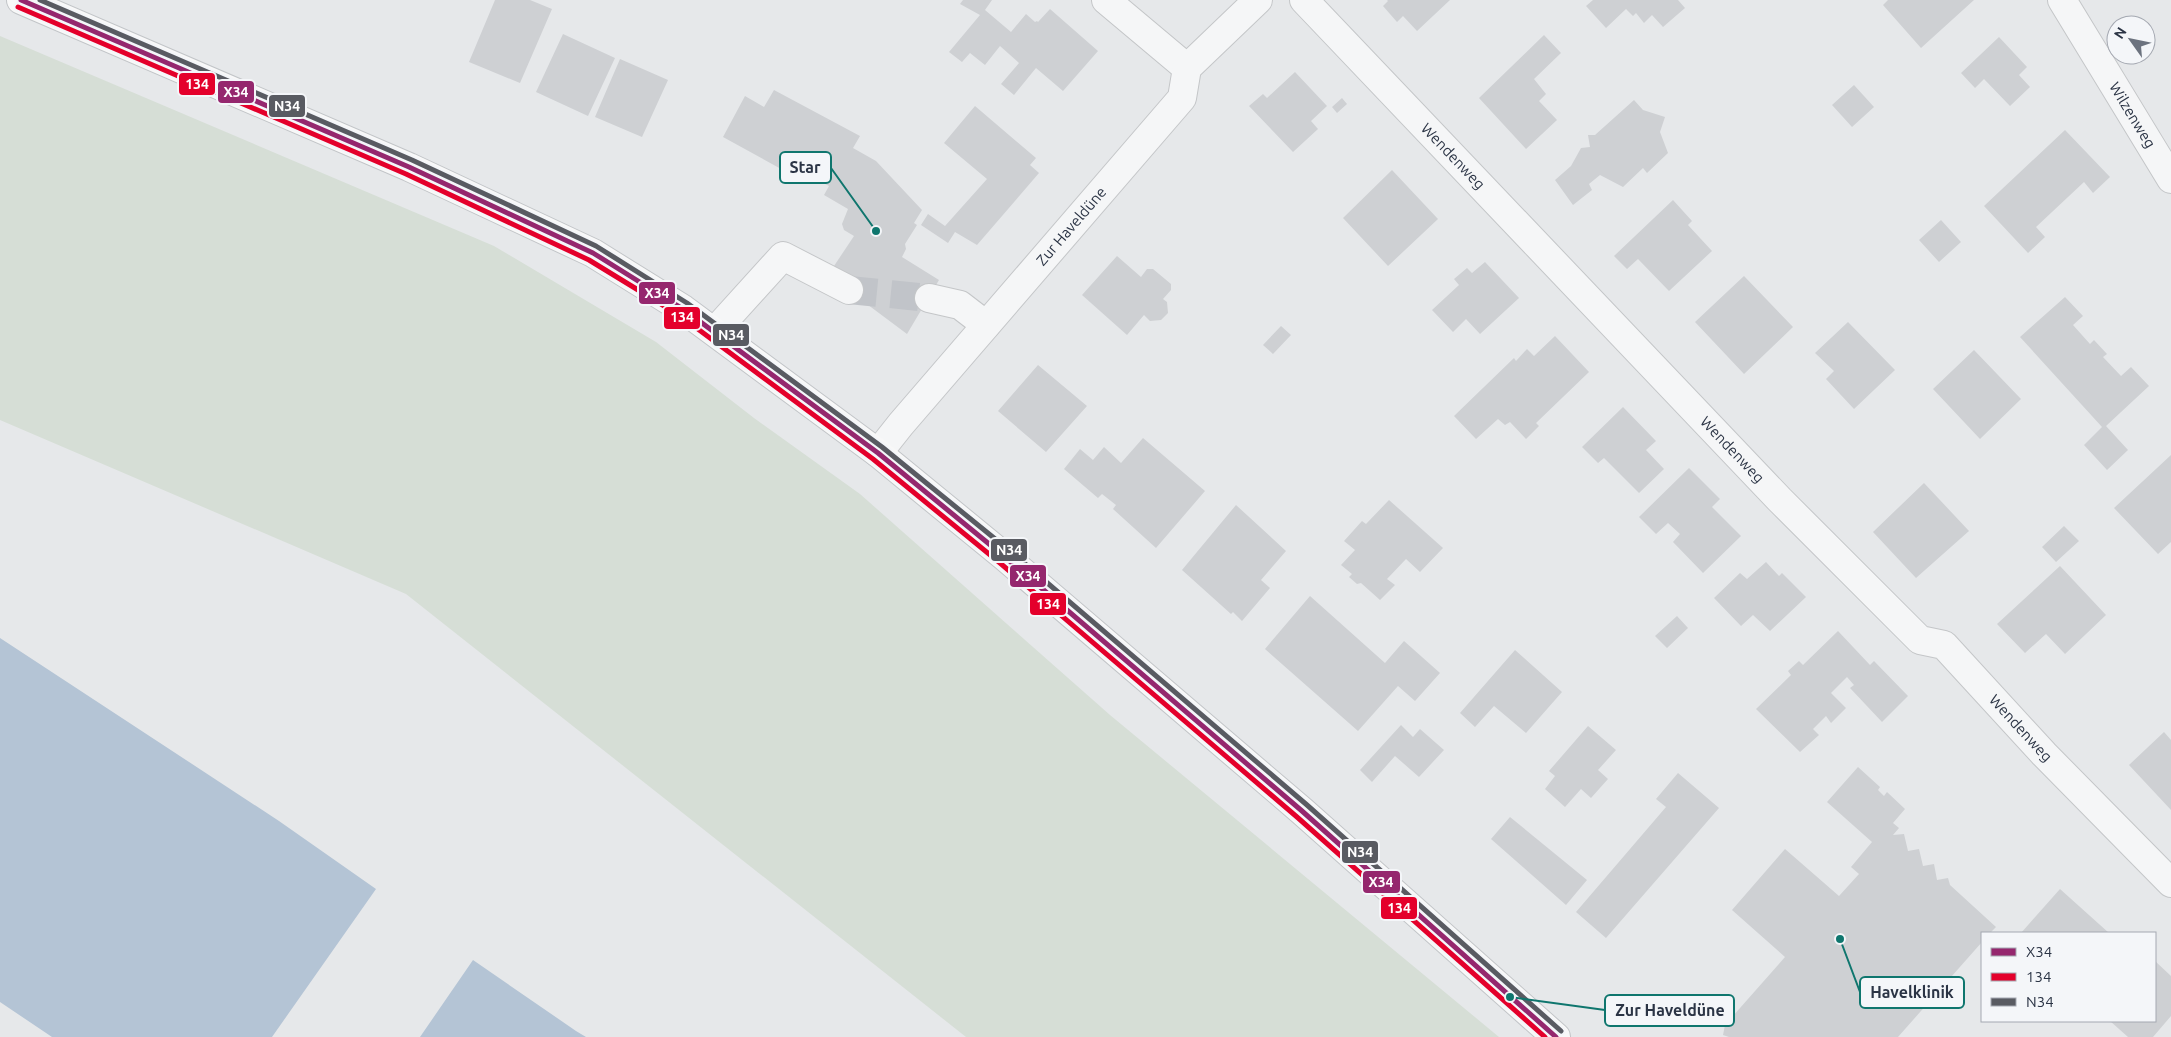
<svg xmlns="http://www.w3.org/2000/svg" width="2171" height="1037" viewBox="0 0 2171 1037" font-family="Ubuntu,sans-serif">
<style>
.green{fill:#d6ded6}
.water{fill:#b4c4d5}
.building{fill:#ced0d3}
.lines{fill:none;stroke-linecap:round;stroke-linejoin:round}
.minor-tunnel{stroke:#c1c4c9;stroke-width:28;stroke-dasharray:28 14;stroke-linecap:butt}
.minor-casing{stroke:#c4c6c8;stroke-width:30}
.major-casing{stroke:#c2c5c8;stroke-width:30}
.minor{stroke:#f5f6f7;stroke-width:28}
.major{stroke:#f8f8f8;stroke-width:28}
.bus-1-casing{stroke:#f4f6f9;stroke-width:9}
.bus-2-casing{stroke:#f4f6f9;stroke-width:9}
.bus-3-casing{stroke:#f4f6f9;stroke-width:9}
.bus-1{stroke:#95276e;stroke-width:5}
.bus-2{stroke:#e4002b;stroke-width:5}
.bus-3{stroke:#595b62;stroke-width:5}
.labels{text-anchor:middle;stroke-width:4;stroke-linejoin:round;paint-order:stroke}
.street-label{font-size:15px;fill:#2b3445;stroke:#f4f6f9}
.leader{fill:none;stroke:#0f766e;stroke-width:2}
.callout-dot{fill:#0f766e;stroke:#f4f6f9;stroke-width:2}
.callout{fill:#f4f6f9;stroke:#0f766e;stroke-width:2}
.callout-label{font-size:16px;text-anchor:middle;font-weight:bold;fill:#2b3445}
.line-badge{stroke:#f4f6f9;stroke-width:2}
.badge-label{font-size:14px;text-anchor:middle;font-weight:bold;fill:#fff}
</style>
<rect width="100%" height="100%" fill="#e6e8ea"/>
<path class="green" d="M0,36l494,210 162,96 98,76 106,76 250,221 389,322h-533l-560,-443 -406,-174z"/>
<path class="water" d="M0,638l279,183 97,68 -104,148h-220l-52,-35z
M473,960l103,71 10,6h-166z"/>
<path class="building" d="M495,0h35l22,9 -32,74 -51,-21z
M963,0h29l-7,10 26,22 15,-18 9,8 2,-1 1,1 12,-13 48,42 -35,40 -27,-23 -22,27 -13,-11 18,-21 -19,-17 -15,19 -15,-12 -8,9 -13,-10 31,-37 -20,-11z
M1387,0h63l-33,31 -14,-15 -6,6 -14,-16 5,-5z
M1593,0h85l7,8 -22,19 -11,-12 -8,8 -8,-10 -3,3 -7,-7 -20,19 -20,-22z
M1888,0h86l-53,48 -38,-43z
M563,34l52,24 -27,58 -52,-24z
M1544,35l17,18 -27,26 12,15 -7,7 18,19 -31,29 -47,-51z
M1999,37l28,30 -8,8 11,12 -20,19 -26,-27 -9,9 -14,-15z
M620,59l48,21 -26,57 -47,-20z
M1295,72l32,34 -16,15 7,8 -25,23 -44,-46 14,-12 4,4z
M1854,85l20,22 -22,20 -20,-22z
M774,90l86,46 -7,12 23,13 46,49 -8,13 3,2 -12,19 1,5 -4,8 37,23 -32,54 -79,-59 26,-39 -10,-6 -2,-6 6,-15 -24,-14 5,-9 -33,-18 -4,7 -69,-38 22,-41 19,11z
M1342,98l5,6 -10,9 -5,-6z
M1634,100l9,10 22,7 -5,15 8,21 -21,20 -4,-5 -20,19 -23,-12 -11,9 3,6 -19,15 -18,-25 16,-14 10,-18 9,-1 -2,-12h7z
M975,106l61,52 -6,7 9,8 -62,72 -22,-13 -7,11 -27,-18 7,-11 17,12 42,-47 -43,-36z
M2065,130l45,47 -17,16 -9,-11 -48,45 9,10 -17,16 -44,-47z
M1392,170l46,49 -50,47 -45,-48z
M1673,200l19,21 -4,4 24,26 -43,40 -31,-32 -11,10 -13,-13z
M1941,220l20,22 -22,20 -20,-22z
M1117,256l24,21 6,-8h6l18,15v6l-8,9 4,3 1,11 -7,7 -11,1 -6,-6 -17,20 -45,-40z
M1485,262l34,36 -39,36 -14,-15 -13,13 -21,-22 27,-25 -5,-6 13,-11 5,5z
M1744,276l49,51 -49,47 -49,-52z
M2065,297l18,19 -10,9 17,19 4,-4 13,14 -4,3 18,19 10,-9 18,19 -43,40 22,24 -21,20 -23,-25 18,-18 -82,-90z
M1848,322l47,48 -41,39 -28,-30 8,-8 -19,-18z
M1281,326l10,9 -18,19 -10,-9z
M1555,336l34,36 -53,51 3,3 -13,13 -16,-17 -5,3 -7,-6 -22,20 -22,-23 60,-58 2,3 11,-12 7,7z
M1974,350l47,49 -41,40 -47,-50z
M1038,365l49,41 -41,46 -48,-41z
M1623,407l33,34 -10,9 18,19 -25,24 -35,-35 -6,5 -16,-16z
M1143,438l62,53 -49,57 -43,-39 3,-4 -14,-11 -4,4 -34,-29 16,-20 13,11 11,-13 17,16z
M2171,455v87l-13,12 -44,-46z
M1689,468l31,31 -8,8 29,29 -38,37 -30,-31 7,-8 -12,-11 -12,11 -17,-17z
M1924,483l45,48 -53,47 -43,-46z
M1389,500l54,48 -23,24 -14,-13 -19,20 8,6 -15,15 -19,-17 -4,1 -8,-7 3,-3 -11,-9 14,-15 -11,-9 18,-20 4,3z
M1236,505l50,46 -25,29 9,8 -28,33 -9,-9 -2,2 -49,-44z
M2064,526l15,15 -23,21 -14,-15z
M1766,562l13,14 3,-3 24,24 -36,34 -17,-16 -12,11 -27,-28 26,-25 7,6z
M2060,566l46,49 -41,39 -19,-20 -21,19 -28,-29z
M1310,596l75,67 19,-22 36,32 -25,28 -17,-15 -40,45 -93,-82z
M1677,616l11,12 -21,20 -12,-12z
M1838,631l32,34 4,-4 34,35 -26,26 -32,-34 4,-3 -7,-8 -16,16 15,15 -15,15 -5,-7 -13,13 6,6 -19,17 -44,-43 35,-34 -3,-4 11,-10 4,4z
M1515,650l47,42 -36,41 -32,-27 -19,21 -15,-14z
M1401,725l12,12 7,-8 24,21 -25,27 -24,-21 -23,26 -12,-12z
M1588,726l28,24 -18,20 10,9 -17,19 -10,-9 -16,18 -20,-18 10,-13 -6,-5z
M2164,732l7,8v70l-42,-45z
M1858,767l22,20 -2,3 6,6 3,-4 18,17 -12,14 6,5 -6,7 11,-1 4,17 11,-2 4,17 11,-2 3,16 11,-2 2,7 46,42 -6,6h-8v9l-84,95h-169l-6,-2 2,-10 60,-68 -53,-47 53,-61 54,47 20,-22 -8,-7 21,-25 -45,-40z
M1678,773l41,35 -113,130 -30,-26 90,-105 -10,-8z
M1510,817l77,63 -21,25 -75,-66z
M2060,889l49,44h-88z
M2155,961l16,15v40l-18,21h-25l-18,-16h45z"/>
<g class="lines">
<path class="minor-tunnel" d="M849,290l80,8"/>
<g class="minor-casing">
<g id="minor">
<path d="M1106,0l81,68"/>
<path id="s1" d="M1304,0l476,500 140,140 24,5 100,109 127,129"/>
<path id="s2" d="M2062,0l109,179"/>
<path d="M929,298l31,7 26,20"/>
<path d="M715,331l68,-75 66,34"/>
<path id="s3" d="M878,453l23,-29 281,-326 5,-30 71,-68"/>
</g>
</g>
<g class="major-casing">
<path id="major" d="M21,0l388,167 184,86 90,56 195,144 127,104 297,254 254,226"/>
</g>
<use href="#minor" class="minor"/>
<use href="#major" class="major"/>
<g class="bus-1-casing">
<path id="bus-1" d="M21,0l388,167 184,86 90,56 195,144 127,104 297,254 254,226"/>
</g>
<g class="bus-2-casing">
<path id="bus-2" d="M18,7l388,167 183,86 90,55 194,144 127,104 297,254 248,220"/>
</g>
<g class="bus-3-casing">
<path id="bus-3" d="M40,0l372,160 184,86 91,57 195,144 128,104 297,254 254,226"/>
</g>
<use href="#bus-1" class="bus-1"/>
<use href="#bus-2" class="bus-2"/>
<use href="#bus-3" class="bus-3"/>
</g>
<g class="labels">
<g class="street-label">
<text dy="5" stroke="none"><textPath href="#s2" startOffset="135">Wilzenweg</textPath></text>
<text dy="5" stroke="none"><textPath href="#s1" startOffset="216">Wendenweg</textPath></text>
<text dy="5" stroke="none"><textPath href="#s3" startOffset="298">Zur Haveldüne</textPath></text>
<text dy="5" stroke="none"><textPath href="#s1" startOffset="621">Wendenweg</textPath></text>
<text dy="5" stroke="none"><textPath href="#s1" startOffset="1026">Wendenweg</textPath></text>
</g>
</g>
<path class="leader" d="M876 231L831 168M1840 939L1860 992M1510 997L1605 1010"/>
<g class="callout-dot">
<circle cx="876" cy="231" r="5"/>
<circle cx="1840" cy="939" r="5"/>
<circle cx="1510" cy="997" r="5"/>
</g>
<g class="callout">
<rect x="780" y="152" width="51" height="31" rx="5"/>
<rect x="1860" y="977" width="104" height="31" rx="5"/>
<rect x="1605" y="995" width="129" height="31" rx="5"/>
</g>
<g class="callout-label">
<text x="805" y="173">Star</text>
<text x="1912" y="998">Havelklinik</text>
<text x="1670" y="1016">Zur Haveldüne</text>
</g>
<g class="line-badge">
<rect x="178" y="72" width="38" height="24" rx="5" fill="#e4002b"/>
<rect x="217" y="80" width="38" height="24" rx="5" fill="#95276e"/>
<rect x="268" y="94" width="38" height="24" rx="5" fill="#595b62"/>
<rect x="638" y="281" width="38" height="24" rx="5" fill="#95276e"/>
<rect x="663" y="306" width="38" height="24" rx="5" fill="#e4002b"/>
<rect x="712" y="323" width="38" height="24" rx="5" fill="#595b62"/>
<rect x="990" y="538" width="38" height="24" rx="5" fill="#595b62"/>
<rect x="1009" y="564" width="38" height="24" rx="5" fill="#95276e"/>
<rect x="1029" y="592" width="38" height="24" rx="5" fill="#e4002b"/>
<rect x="1341" y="840" width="38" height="24" rx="5" fill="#595b62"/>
<rect x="1362" y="870" width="39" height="24" rx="5" fill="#95276e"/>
<rect x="1380" y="896" width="38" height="24" rx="5" fill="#e4002b"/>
</g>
<g class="badge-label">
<text x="197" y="89">134</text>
<text x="236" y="97">X34</text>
<text x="287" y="111">N34</text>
<text x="657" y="298">X34</text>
<text x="682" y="322">134</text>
<text x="731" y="340">N34</text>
<text x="1009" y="555">N34</text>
<text x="1028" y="581">X34</text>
<text x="1048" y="609">134</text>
<text x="1360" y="857">N34</text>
<text x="1381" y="887">X34</text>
<text x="1399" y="913">134</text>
</g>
<rect x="1981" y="932" width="175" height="90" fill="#f4f6f9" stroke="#a4a8b1"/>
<rect x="1991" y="948" width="25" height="8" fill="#95276e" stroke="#a4a8b1"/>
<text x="2026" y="957" font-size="15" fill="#2b3445">X34</text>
<rect x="1991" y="973" width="25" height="8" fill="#e4002b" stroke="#a4a8b1"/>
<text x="2026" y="982" font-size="15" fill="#2b3445">134</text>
<rect x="1991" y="998" width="25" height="8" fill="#595b62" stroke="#a4a8b1"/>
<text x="2026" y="1007" font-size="15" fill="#2b3445">N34</text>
<g transform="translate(2131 40) rotate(303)"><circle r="24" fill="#f4f6f9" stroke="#a4a8b1"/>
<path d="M0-4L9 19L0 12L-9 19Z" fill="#6c737f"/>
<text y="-8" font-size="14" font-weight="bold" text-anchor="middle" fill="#2b3445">N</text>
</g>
</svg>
